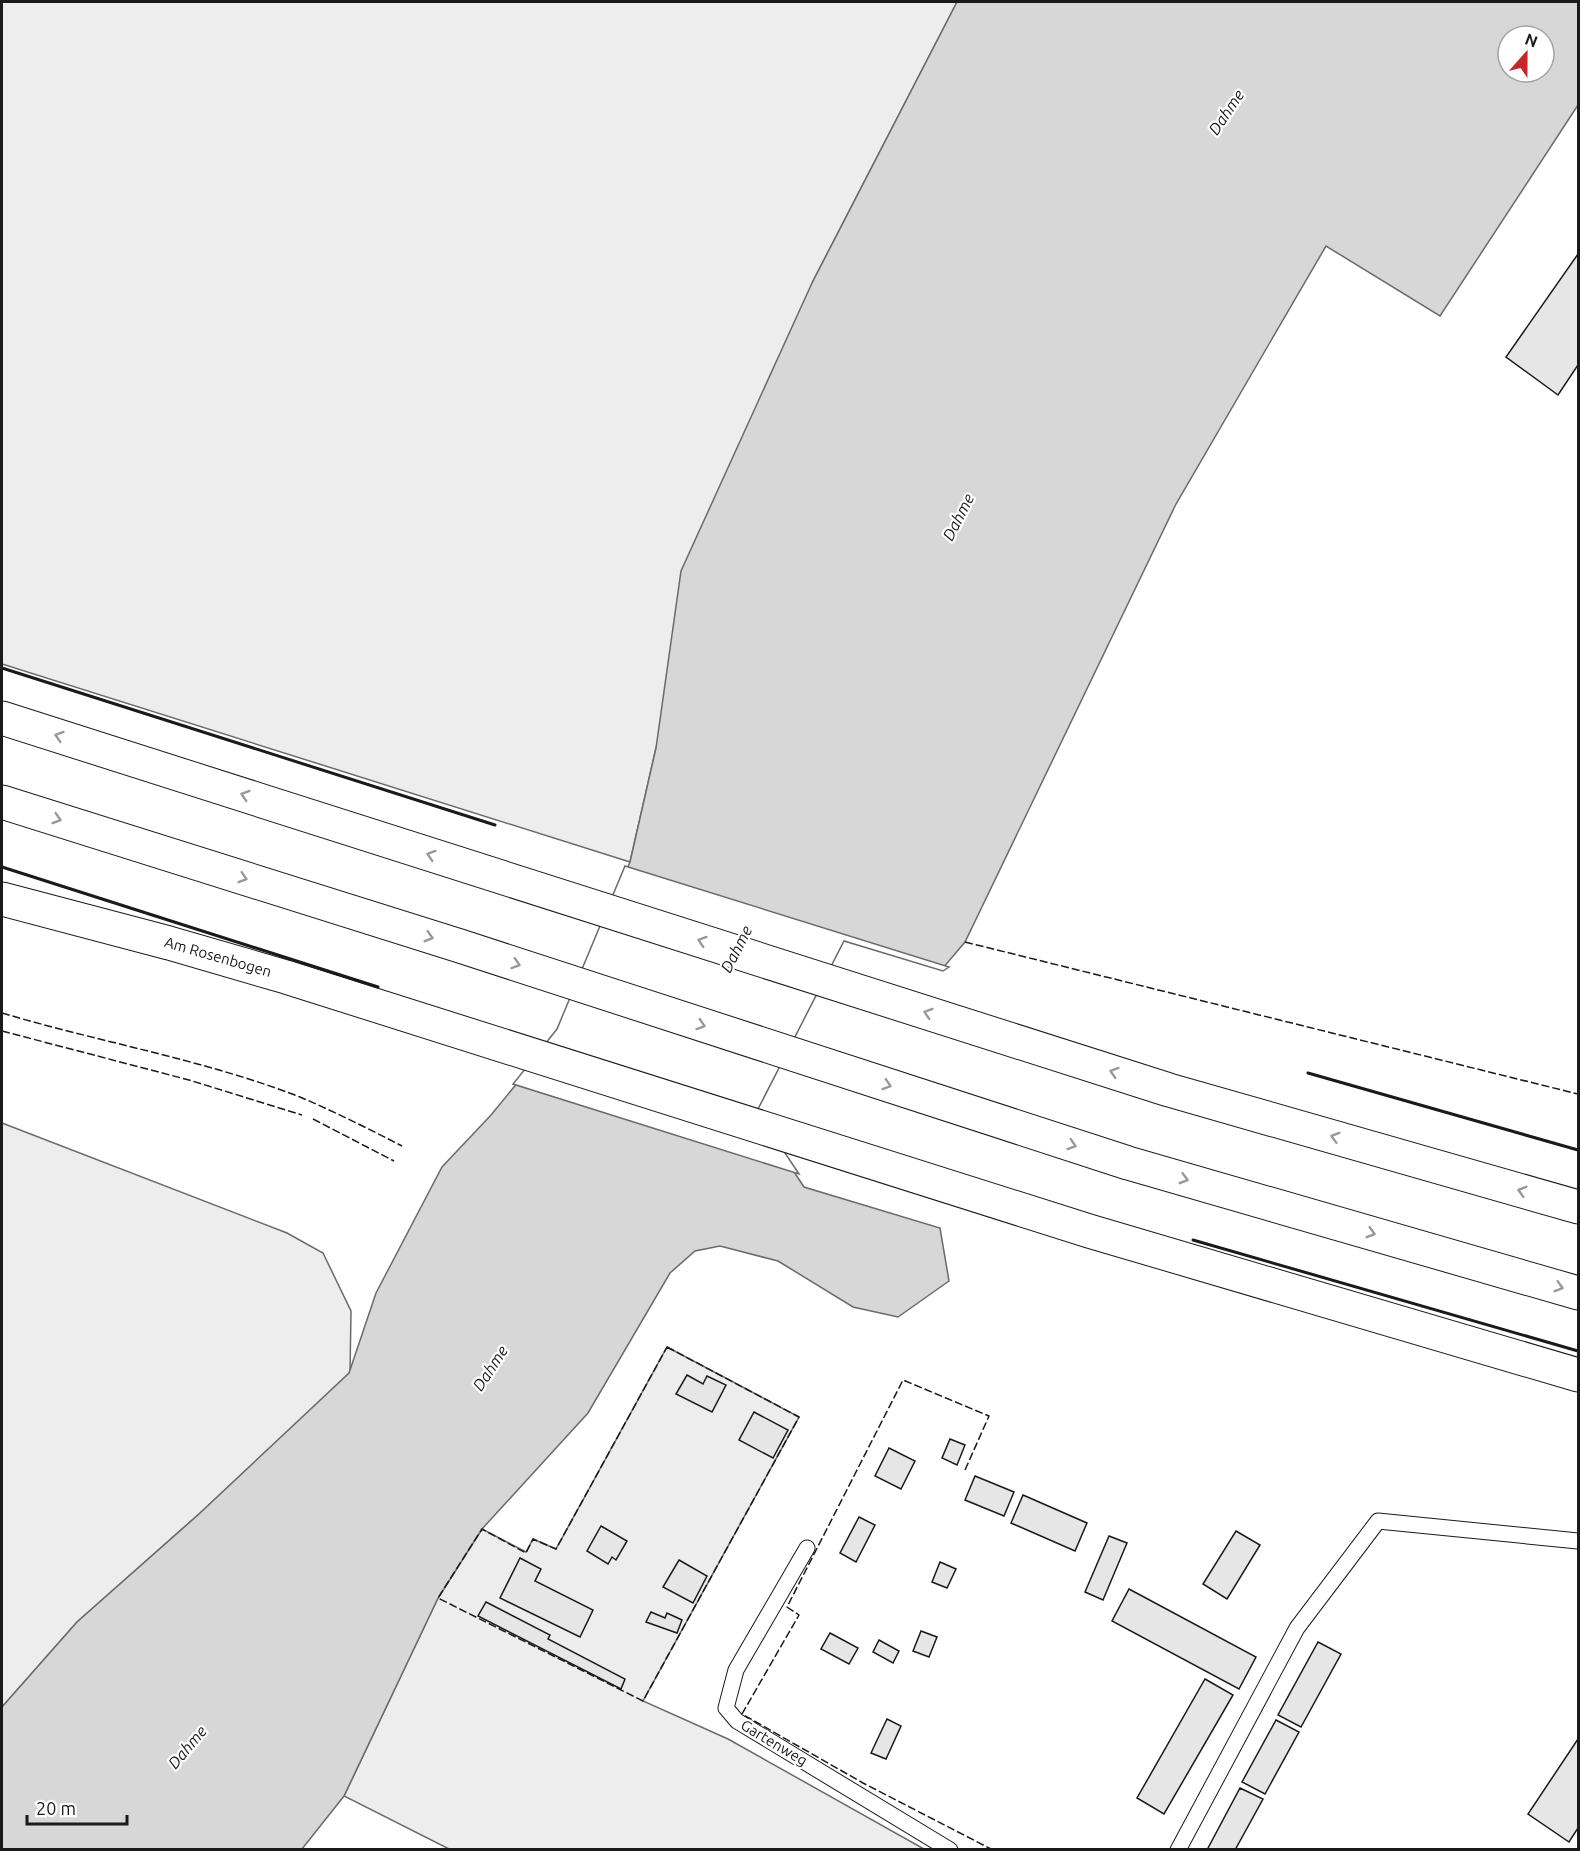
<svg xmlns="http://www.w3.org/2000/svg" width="1580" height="1851" viewBox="0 0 1580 1851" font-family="Ubuntu,sans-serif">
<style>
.built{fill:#ededed;stroke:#6a6a6a;stroke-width:1.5}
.water{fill:#d7d7d7;stroke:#6a6a6a;stroke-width:1.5;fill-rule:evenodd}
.pier{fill:#fff;stroke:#6a6a6a;stroke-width:1.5}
.building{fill:#e6e6e6;stroke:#1a1a1a;stroke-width:1.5}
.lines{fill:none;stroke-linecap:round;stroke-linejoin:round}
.service-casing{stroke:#1a1a1a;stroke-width:17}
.secondary-casing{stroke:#1a1a1a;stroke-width:35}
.motorway-casing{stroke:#1a1a1a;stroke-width:35}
.service{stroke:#fff;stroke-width:15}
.secondary{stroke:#fff;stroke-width:33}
.motorway{stroke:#fff;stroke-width:33}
.fence{stroke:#1a1a1a;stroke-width:1.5;stroke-dasharray:8 3;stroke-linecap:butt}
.wall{stroke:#1a1a1a;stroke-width:3}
.oneway{stroke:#989898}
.labels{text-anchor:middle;stroke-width:4.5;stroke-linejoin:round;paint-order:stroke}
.street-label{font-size:15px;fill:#1a1a1a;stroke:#fff}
.water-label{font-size:16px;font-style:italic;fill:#1a1a1a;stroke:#fff}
</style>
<rect width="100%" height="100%" fill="#fff"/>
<path class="built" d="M2,2h955l-145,281 -156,465 -26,114 -628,-198z
M2,1123l285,110 36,20 28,58 -1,62 -151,141 -122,108 -75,85z
M667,1347l132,70 -156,284 85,38 196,110h-475l-105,-53 94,-198 44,-69 44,23 7,-13 23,10z"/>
<path class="water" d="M957,2h621v103l-138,211 -114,-70 -150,258 -211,438 -22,26 -100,-30 -89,173 50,76 136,41 9,53 -51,36 -45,-10 -75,-46 -58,-15 -25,5 -25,22 -82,140 -106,116 -44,69 -94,198 -42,53 -300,1v-143l75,-85 122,-108 150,-141 27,-80 66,-126 49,-52 69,-84 70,-169 26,-114 25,-177 131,-288zM1508,36h36v36h-36z"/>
<path class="pier" d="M625,866l324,101 -6,4 -99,-30 -87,170 42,63 -286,-90 44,-55z"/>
<path class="building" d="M1578,254v111l-20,30 -52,-38z
M687,1375l16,9 4,-8 19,9 -14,27 -36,-18z
M754,1412l34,18 -15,28 -34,-18z
M950,1439l15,6 -8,20 -15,-7z
M889,1448l26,13 -14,28 -26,-13z
M975,1476l39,16 -10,24 -39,-16z
M1023,1495l64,28 -12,28 -64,-28z
M859,1517l16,8 -19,37 -16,-9z
M601,1526l26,15 -11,19 -4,-3 -4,7 -21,-13z
M1236,1531l24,14 -33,54 -24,-15z
M1109,1536l18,7 -24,57 -18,-8z
M520,1558l21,11 -6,12 58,29 -13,27 -80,-39z
M679,1560l28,16 -14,27 -30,-16z
M940,1562l16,7 -9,19 -15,-6z
M1129,1589l127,68 -17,32 -127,-68z
M486,1602l64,33 -2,4 77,40 -4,10 -143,-73z
M651,1612l14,6 2,-5 15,7 -5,13 -31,-11z
M921,1631l16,6 -8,20 -16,-6z
M830,1633l28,15 -9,16 -28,-15z
M879,1640l20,11 -6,12 -20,-11z
M1318,1642l23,12 -40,73 -23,-12z
M1205,1679l28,16 -69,119 -27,-16z
M887,1719l14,7 -15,33 -15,-6z
M1276,1720l23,12 -34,62 -23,-12z
M1578,1739v89l-9,14 -41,-28z
M1240,1788l23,11 -28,51h-28z"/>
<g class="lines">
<g class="service-casing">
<path id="service" d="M807,1548l-71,122 -10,38 11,13 213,129
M1178,1850l119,-222 81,-107 200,20"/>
</g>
<g class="secondary-casing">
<path id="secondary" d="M2,899l167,44 117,34 803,254 489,144"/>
</g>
<g class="motorway-casing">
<path id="motorway" d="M2,718l1167,372 409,117
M2,802l458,144 668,217 450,130"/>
</g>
<use href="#service" class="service"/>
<use href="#secondary" class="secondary"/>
<use href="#motorway" class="motorway"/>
<path class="fence" d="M965,942l613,152
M2,1013c97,29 203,47 298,84 35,15 69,32 102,49
M2,1031l187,49 113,35
M313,1119l81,42
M667,1347l132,70 -156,284 -205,-103 44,-69 44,24 7,-14 23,10z
M965,1470l24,-54 -86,-36 -116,227 12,8 -57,99 121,69 130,67"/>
<path class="wall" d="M2,668l493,157
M2,867l376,120
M1308,1073l270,77
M1193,1240l385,111"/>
</g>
<defs><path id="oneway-chevron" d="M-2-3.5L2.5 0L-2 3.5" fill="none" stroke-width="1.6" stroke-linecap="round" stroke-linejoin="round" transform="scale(1.5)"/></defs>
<g class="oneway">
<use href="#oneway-chevron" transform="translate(59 736) rotate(-162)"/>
<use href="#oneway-chevron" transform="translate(245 795) rotate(-162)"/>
<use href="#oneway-chevron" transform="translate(57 819) rotate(17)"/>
<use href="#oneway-chevron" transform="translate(431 855) rotate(-162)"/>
<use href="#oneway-chevron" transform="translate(243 878) rotate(17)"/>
<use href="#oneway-chevron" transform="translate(429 937) rotate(17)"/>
<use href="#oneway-chevron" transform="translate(702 941) rotate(-162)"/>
<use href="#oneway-chevron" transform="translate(516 964) rotate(18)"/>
<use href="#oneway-chevron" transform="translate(928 1013) rotate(-162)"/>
<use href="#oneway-chevron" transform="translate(701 1025) rotate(18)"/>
<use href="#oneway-chevron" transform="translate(1114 1072) rotate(-162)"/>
<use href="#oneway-chevron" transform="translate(887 1085) rotate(18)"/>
<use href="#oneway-chevron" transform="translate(1335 1137) rotate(-164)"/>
<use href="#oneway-chevron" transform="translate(1072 1145) rotate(18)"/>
<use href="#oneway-chevron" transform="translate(1184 1179) rotate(16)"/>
<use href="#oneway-chevron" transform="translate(1522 1191) rotate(-164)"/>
<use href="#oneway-chevron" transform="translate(1371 1233) rotate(16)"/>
<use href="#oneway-chevron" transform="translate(1559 1287) rotate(16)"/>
</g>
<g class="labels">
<g class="street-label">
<text transform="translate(218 957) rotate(16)" y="5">Am Rosenbogen</text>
<text transform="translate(774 1743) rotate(31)" y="5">Gartenweg</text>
</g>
<g class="water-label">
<text transform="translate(1226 112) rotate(-56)" y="6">Dahme</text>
<text transform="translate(958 517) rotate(-63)" y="6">Dahme</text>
<text transform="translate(736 949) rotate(-63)" y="6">Dahme</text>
<text transform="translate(490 1368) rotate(-57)" y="6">Dahme</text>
<text transform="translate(187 1747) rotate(-50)" y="6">Dahme</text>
</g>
</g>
<rect width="1580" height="1851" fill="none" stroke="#1a1a1a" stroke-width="6"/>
<g transform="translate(1526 54) rotate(21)"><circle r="28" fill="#ffffff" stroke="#a3a3a3" stroke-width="1.5"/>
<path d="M0-4.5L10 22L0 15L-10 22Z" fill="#c62828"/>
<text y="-9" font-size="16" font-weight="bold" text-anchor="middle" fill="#1a1a1a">N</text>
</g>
<path d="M27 1815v9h100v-9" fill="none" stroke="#1a1a1a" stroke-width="3"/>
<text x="36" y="1815" font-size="18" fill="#1a1a1a" stroke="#ffffff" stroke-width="4.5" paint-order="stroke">20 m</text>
</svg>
